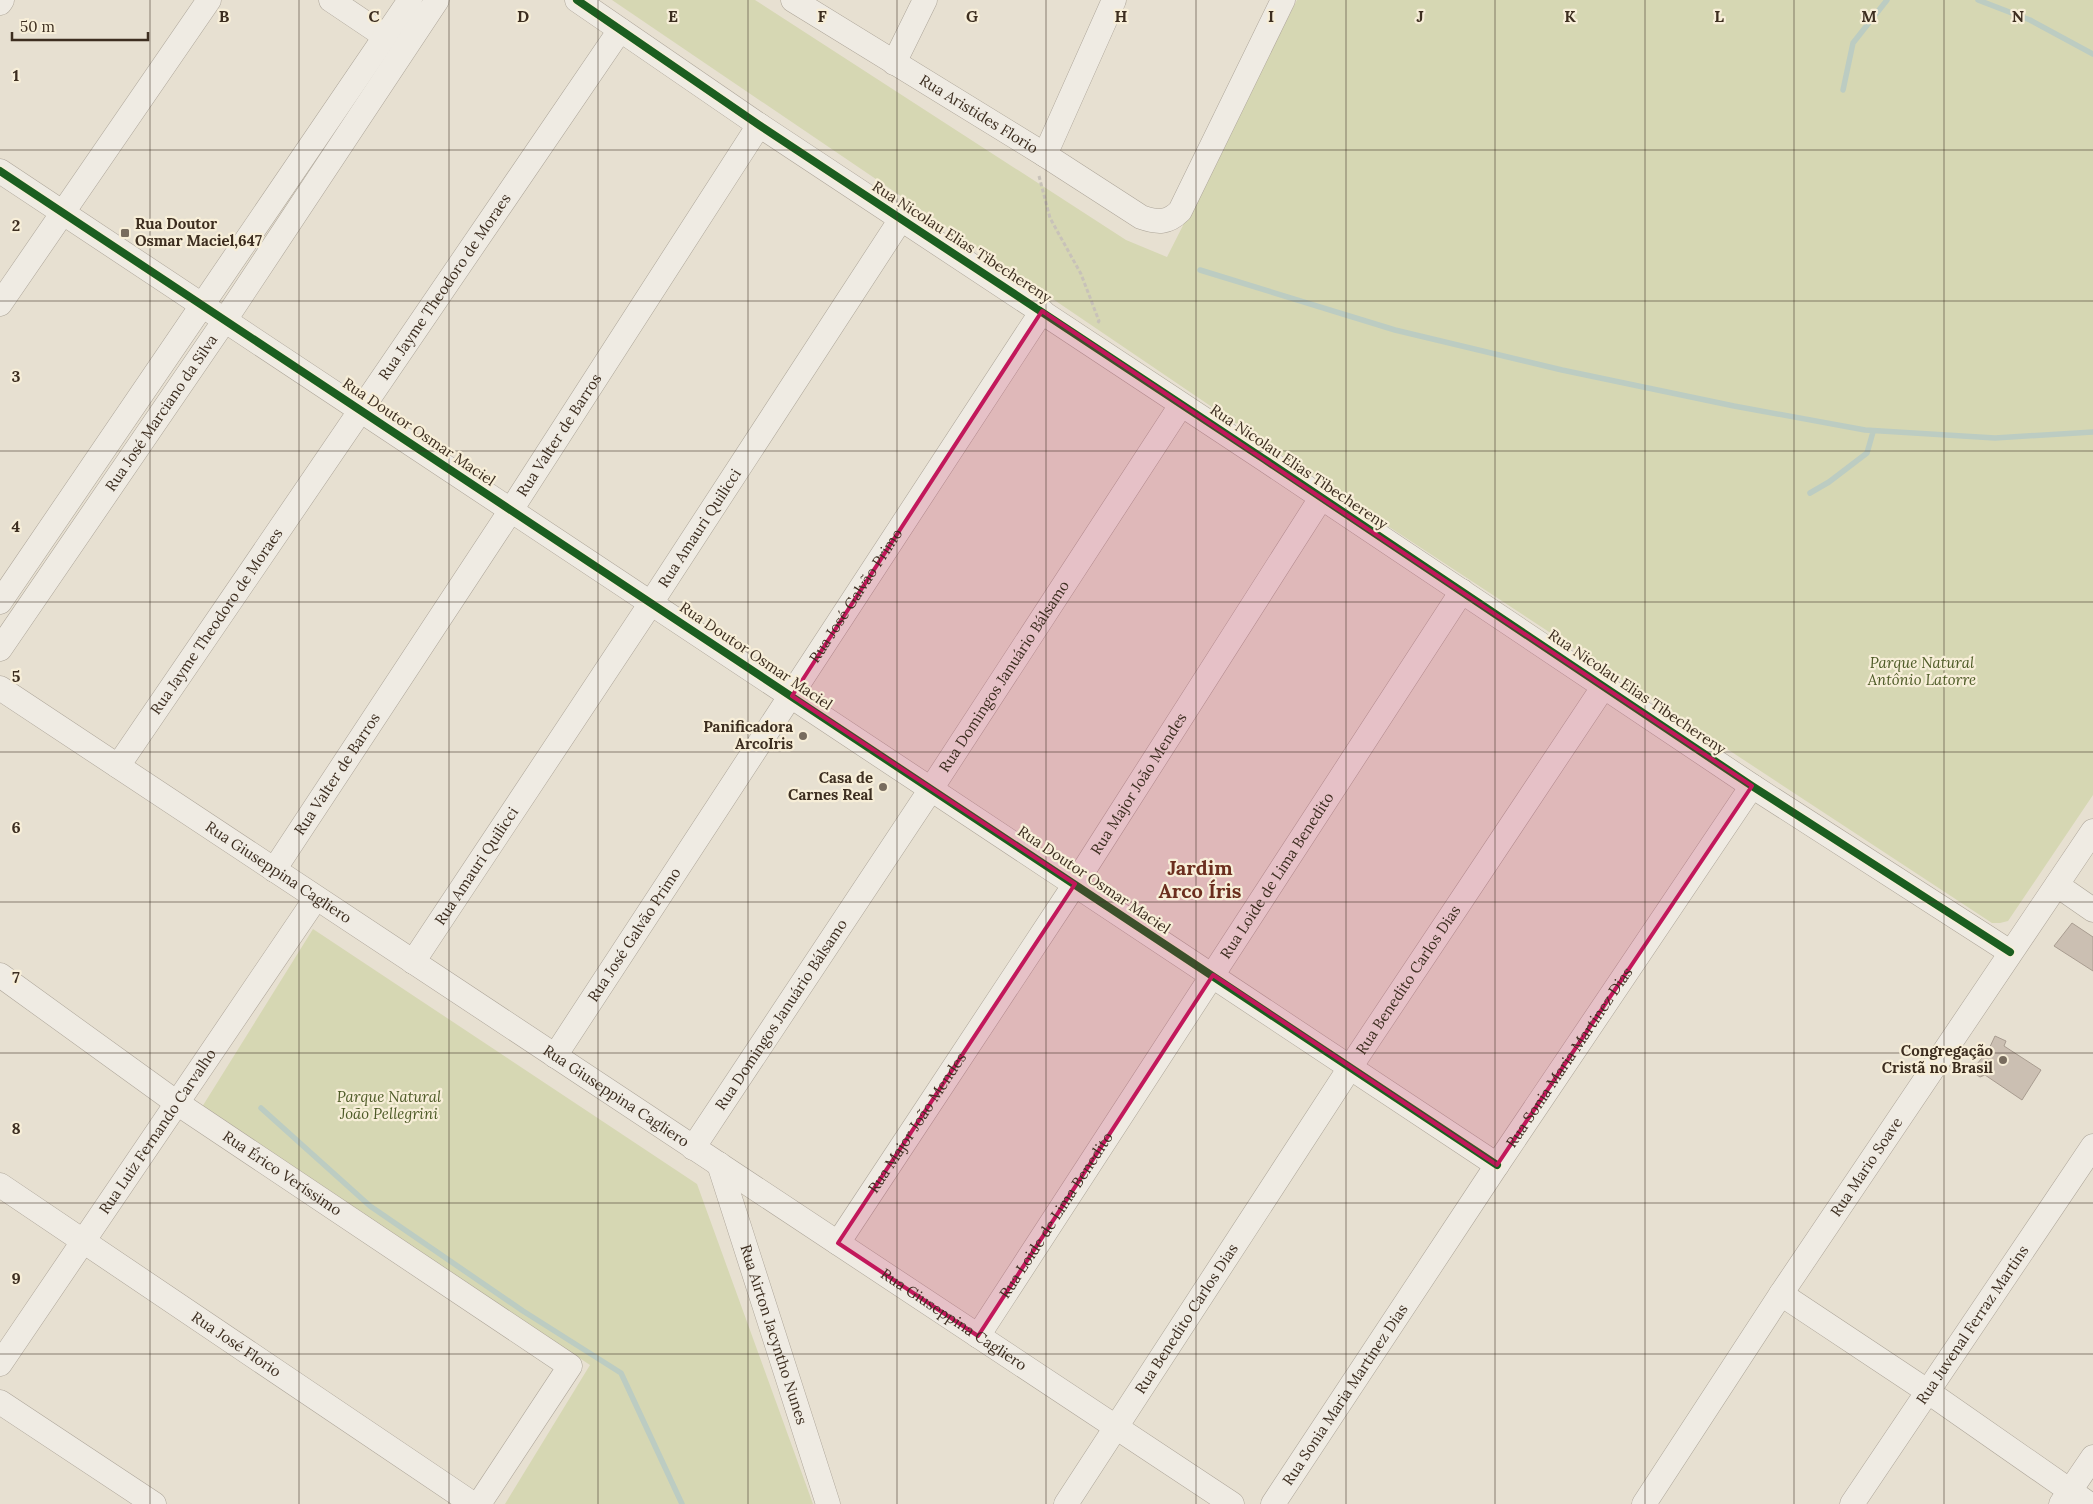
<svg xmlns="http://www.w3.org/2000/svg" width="2093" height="1504" viewBox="0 0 2093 1504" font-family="Lora,serif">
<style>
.green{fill:#d6d7b3}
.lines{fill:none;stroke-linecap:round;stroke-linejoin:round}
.stream{stroke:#bcccc2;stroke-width:5.5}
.building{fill:#cbbfb2;stroke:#a89c90}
.minor-casing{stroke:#ada599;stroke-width:25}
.path{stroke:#c8c2b9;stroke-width:3;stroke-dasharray:4 2.5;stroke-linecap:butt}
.minor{stroke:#efebe3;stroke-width:24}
.cycleway-casing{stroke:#f7eed8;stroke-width:11}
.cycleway{stroke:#1b5e20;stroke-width:8}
.marked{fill:#c2185b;fill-opacity:0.2;stroke:#c2185b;stroke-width:4;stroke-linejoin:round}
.grid{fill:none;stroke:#3d2e20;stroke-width:1;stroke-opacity:0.55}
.poi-dot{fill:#786c5e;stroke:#f7eed8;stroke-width:2}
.labels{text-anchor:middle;stroke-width:4.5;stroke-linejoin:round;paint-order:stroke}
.street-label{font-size:15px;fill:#3d2e20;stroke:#f7eed8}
.poi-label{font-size:15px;font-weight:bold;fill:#3d2e20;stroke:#f7eed8;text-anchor:end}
.park-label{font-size:15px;font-style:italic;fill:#4d5a26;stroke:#f7eed8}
.district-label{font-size:20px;font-weight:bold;fill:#6b2e1e;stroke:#f7eed8}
.grid-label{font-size:16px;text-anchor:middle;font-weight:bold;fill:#3d2e20;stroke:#f7eed8;stroke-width:4.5;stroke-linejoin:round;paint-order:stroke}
</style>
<rect width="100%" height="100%" fill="#e7e0d1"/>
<path class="green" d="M612,0h143l371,240 41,17 130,-257h796v795l-85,126 -8,2h-8l-618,-406z
M313,929l384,255 116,320h-308l85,-139 -388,-258z"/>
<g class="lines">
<path class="stream" d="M1978,0l52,20 63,34
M1843,90l10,-47 34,-43
M1200,270l195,60 167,40 172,36 131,24 130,8 98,-6
M1810,493l19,-11 38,-29 6,-21
M261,1108l109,98 153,105 98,62 61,131"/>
</g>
<path class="building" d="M2072,923l21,14v34l-39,-25z
M1995,1036l11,5 -2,5 37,24 -19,30 -37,-25 -5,2 -9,-6 17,-20z"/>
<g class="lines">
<g class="minor-casing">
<g id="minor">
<path d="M331,0l55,37"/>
<path d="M577,0l182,125 505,334 488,327 258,166"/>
<path id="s1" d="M793,0l252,155 96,62c17,6 27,6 39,-6l103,-211"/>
<path d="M0,3l2,-3"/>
<path d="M894,63l31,-63"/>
<path d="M1045,155l69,-155"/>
<path d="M0,171l1497,994"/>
<path d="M0,304l209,-304"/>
<path d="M0,602l410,-602"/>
<path id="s2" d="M0,649l225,-329 212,-320"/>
<path id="s3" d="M0,688l1232,816"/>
<path id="s4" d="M118,766l502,-736"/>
<path id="s5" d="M274,870l237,-360 248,-385"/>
<path d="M2057,885l36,25"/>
<path id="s6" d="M413,962l238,-359 250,-384"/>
<path id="s7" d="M0,975l177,128 393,263 -91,138"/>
<path id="s8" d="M555,1056l487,-745"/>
<path id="s9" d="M693,1148l238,-359 250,-384"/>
<path id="s10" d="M719,1164l109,340"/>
<path id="s11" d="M0,1185l473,319"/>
<path id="s12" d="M838,1243l237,-359 246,-386"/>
<path d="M1781,1294l146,97 162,113"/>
<path id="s13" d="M978,1336l484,-745"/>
<path id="s14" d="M0,1364l316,-466"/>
<path d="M0,1402l154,102"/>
<path id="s15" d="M1066,1504l285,-438 253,-380"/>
<path id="s16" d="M1273,1504l224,-339 255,-379"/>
<path id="s17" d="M1644,1504l137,-210 312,-463"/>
<path id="s18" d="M1852,1504l241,-358"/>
<path d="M2061,1504l32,-47"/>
</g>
</g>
<path class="path" d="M1039,176l11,42 31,56 18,47 -2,3"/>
<use href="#minor" class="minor"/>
<g class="cycleway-casing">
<path id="cycleway" d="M577,0l182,125 505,334 488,327 258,166
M0,171l1497,994"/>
</g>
<use href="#cycleway" class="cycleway"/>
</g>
<path class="marked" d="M1042,311l710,475 -255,379 -284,-190 -235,361 -140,-93 237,-359 -283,-188z"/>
<path class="grid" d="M150,0v1504M299,0v1504M449,0v1504M598,0v1504M748,0v1504M897,0v1504M1046,0v1504M1196,0v1504M1346,0v1504M1495,0v1504M1645,0v1504M1794,0v1504M1944,0v1504M0,150h2093M0,301h2093M0,451h2093M0,602h2093M0,752h2093M0,902h2093M0,1053h2093M0,1203h2093M0,1354h2093"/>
<g class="poi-dot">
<rect x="120" y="228" width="10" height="10" rx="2.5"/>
<circle cx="803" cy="736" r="5"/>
<circle cx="883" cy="787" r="5"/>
<circle cx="2003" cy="1060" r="5"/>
</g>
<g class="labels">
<g class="street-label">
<text dy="5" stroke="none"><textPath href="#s1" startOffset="218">Rua Aristides Florio</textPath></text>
<text transform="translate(962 242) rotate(33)" y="5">Rua Nicolau Elias Tibechereny</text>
<text dy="5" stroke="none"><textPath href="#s4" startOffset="580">Rua Jayme Theodoro de Moraes</textPath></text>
<text dy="5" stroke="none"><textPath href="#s2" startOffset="286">Rua José Marciano da Silva</textPath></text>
<text transform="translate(419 432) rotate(34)" y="5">Rua Doutor Osmar Maciel</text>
<text dy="5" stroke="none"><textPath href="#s5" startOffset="520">Rua Valter de Barros</textPath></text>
<text transform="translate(1299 467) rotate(34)" y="5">Rua Nicolau Elias Tibechereny</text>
<text dy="5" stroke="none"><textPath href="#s6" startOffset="520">Rua Amauri Quilicci</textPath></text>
<text dy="5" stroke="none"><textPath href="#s8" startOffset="550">Rua José Galvão Primo</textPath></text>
<text dy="5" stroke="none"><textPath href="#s4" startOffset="175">Rua Jayme Theodoro de Moraes</textPath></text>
<text transform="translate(756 656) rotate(34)" y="5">Rua Doutor Osmar Maciel</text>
<text dy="5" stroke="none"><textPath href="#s9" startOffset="565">Rua Domingos Januário Bálsamo</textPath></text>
<text transform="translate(1637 692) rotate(34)" y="5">Rua Nicolau Elias Tibechereny</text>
<text dy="5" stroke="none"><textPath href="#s5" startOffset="115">Rua Valter de Barros</textPath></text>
<text dy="5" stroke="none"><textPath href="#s12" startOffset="549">Rua Major João Mendes</textPath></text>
<text dy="5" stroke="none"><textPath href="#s6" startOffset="115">Rua Amauri Quilicci</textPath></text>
<text dy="5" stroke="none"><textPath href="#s3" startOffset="334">Rua Giuseppina Cagliero</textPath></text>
<text dy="5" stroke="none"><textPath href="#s13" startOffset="549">Rua Loide de Lima Benedito</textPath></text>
<text transform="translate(1094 880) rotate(34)" y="5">Rua Doutor Osmar Maciel</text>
<text dy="5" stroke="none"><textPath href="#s8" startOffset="145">Rua José Galvão Primo</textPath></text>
<text dy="5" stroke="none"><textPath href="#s15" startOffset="626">Rua Benedito Carlos Dias</textPath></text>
<text dy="5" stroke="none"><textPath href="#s9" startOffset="160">Rua Domingos Januário Bálsamo</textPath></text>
<text dy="5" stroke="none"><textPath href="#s16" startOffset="536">Rua Sonia Maria Martinez Dias</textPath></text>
<text dy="5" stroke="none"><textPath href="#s3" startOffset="739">Rua Giuseppina Cagliero</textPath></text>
<text dy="5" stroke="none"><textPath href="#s12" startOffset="144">Rua Major João Mendes</textPath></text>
<text dy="5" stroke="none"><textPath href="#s14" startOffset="281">Rua Luiz Fernando Carvalho</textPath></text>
<text dy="5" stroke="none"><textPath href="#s17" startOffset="404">Rua Mario Soave</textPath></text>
<text dy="5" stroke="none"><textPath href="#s7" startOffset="345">Rua Érico Veríssimo</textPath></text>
<text dy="5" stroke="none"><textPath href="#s13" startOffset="144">Rua Loide de Lima Benedito</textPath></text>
<text dy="5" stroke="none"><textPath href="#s15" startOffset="221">Rua Benedito Carlos Dias</textPath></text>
<text dy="5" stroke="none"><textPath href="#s3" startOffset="1144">Rua Giuseppina Cagliero</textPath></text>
<text dy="5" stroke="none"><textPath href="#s18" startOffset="216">Rua Juvenal Ferraz Martins</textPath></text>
<text dy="5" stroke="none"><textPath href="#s10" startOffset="179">Rua Airton Jacyntho Nunes</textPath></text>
<text dy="5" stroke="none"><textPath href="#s11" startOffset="285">Rua José Florio</textPath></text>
<text dy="5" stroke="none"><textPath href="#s16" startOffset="131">Rua Sonia Maria Martinez Dias</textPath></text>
</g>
<g class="poi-label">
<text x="135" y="229" text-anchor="start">Rua Doutor<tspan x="135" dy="17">Osmar Maciel,647</tspan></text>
<text x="793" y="732">Panificadora<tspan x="793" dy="17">ArcoIris</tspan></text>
<text x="873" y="783">Casa de<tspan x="873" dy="17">Carnes Real</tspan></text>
<text x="1993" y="1056">Congregação<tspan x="1993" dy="17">Cristã no Brasil</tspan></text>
</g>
<g class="park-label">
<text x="1922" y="668">Parque Natural<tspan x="1922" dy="17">Antônio Latorre</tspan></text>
<text x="389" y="1102">Parque Natural<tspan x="389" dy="17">João Pellegrini</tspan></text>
</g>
<g class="district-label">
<text x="1200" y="875">Jardim<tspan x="1200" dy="23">Arco Íris</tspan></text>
</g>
</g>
<g class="grid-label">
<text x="224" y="22">B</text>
<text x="374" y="22">C</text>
<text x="523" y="22">D</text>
<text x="673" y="22">E</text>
<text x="822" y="22">F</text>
<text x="972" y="22">G</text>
<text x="1121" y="22">H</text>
<text x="1271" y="22">I</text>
<text x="1420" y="22">J</text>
<text x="1570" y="22">K</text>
<text x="1719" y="22">L</text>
<text x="1869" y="22">M</text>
<text x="2018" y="22">N</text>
<text x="16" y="81">1</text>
<text x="16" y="231">2</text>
<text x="16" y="382">3</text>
<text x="16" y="532">4</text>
<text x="16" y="682">5</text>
<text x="16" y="833">6</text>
<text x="16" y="983">7</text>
<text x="16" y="1134">8</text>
<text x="16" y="1284">9</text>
</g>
<path d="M12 32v8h136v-8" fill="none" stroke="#3d2e20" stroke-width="2.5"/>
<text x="20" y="32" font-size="15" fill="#3d2e20" stroke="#f7eed8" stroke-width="4" paint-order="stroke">50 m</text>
</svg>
